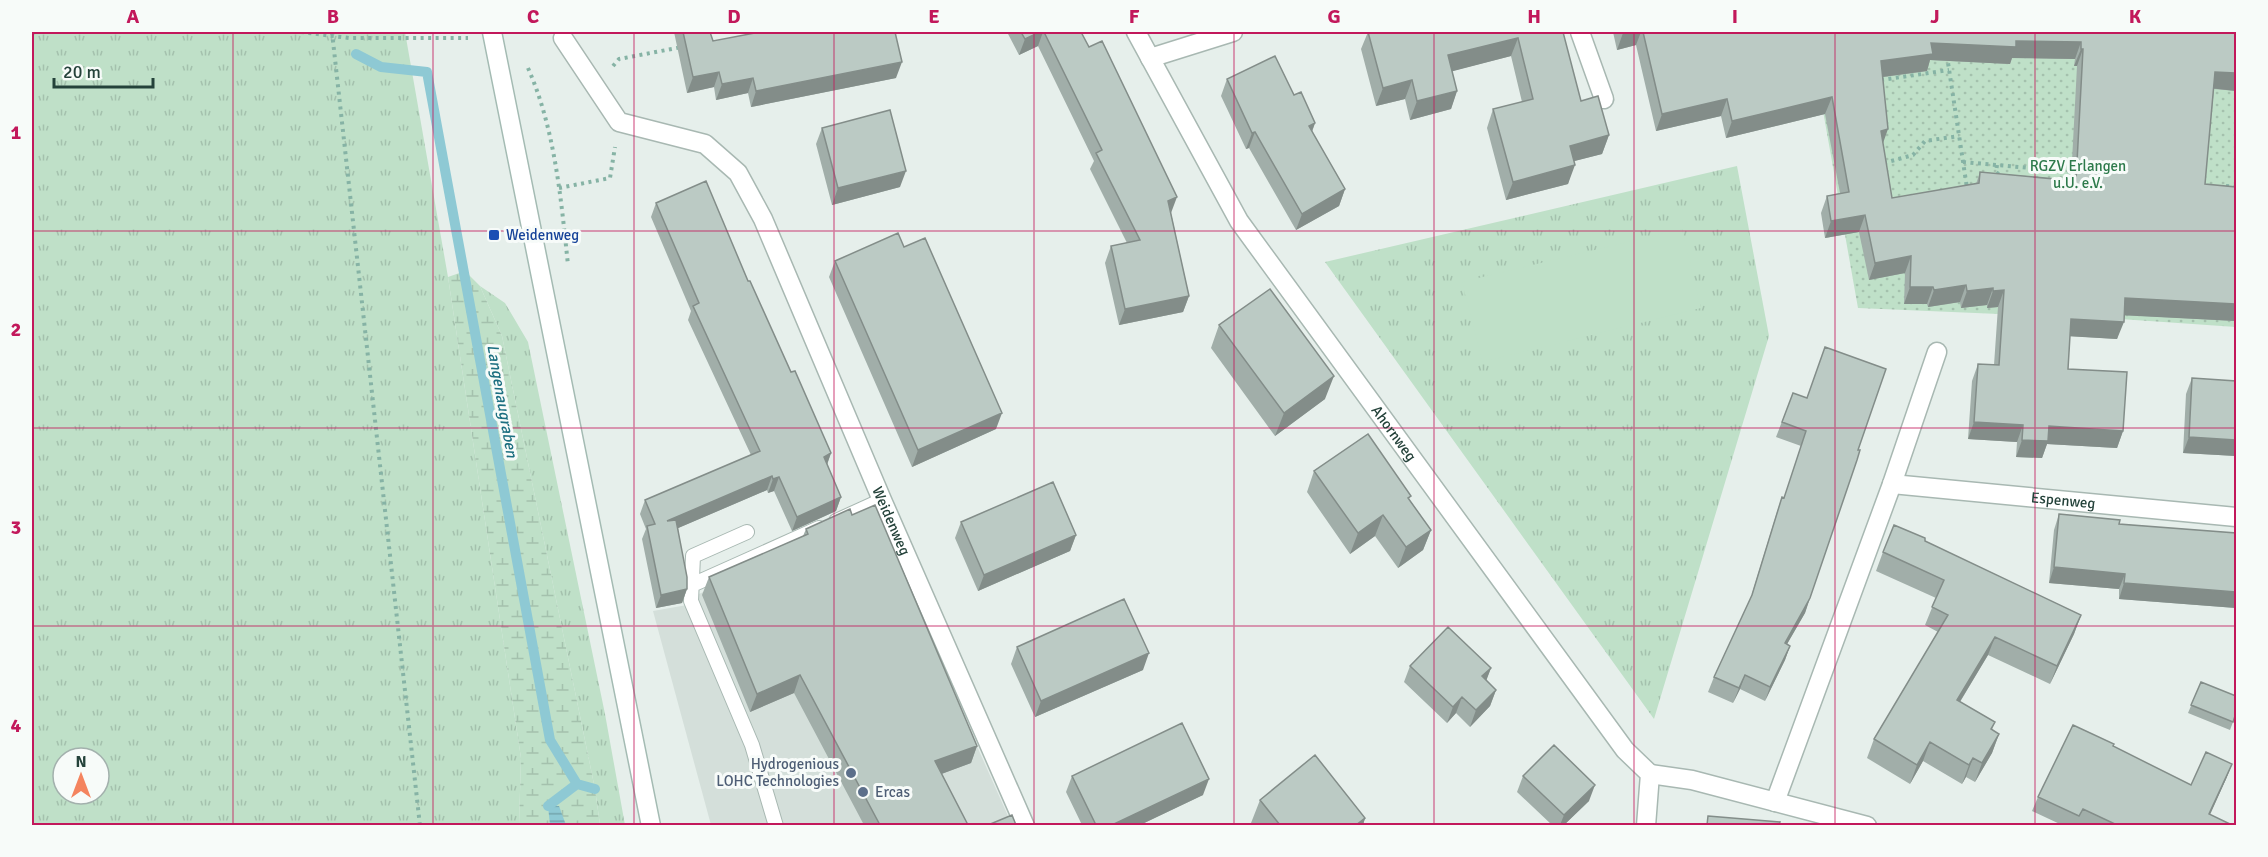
<svg xmlns="http://www.w3.org/2000/svg" width="2268" height="857" viewBox="0 0 2268 857" font-family="Signika,sans-serif">
<style>
.built{fill:#d4dfda}
.grass{fill:url(#grass-tufts);fill-rule:evenodd}
.wetland{fill:url(#wetland-marsh)}
.garden{fill:url(#garden-dots)}
.pitch{fill:#bfe0c8}
.water{fill:url(#water-rules)}
.lines{fill:none;stroke-linecap:round;stroke-linejoin:round}
.stream{stroke:#8ec9d4;stroke-width:10}
.lane-casing{stroke:#a8b8b2;stroke-width:16}
.street-casing{stroke:#a8b8b2;stroke-width:21}
.secondary-casing{stroke:#a4bbb3;stroke-width:21}
.path{stroke:#86b3a5;stroke-width:4;stroke-dasharray:3 4.5;stroke-linecap:butt}
.lane{stroke:#fff;stroke-width:14}
.street{stroke:#fff;stroke-width:18}
.secondary{stroke:#fff;stroke-width:18}
.wall{fill:#a1aea9;fill-rule:evenodd}
.shaded-wall{fill:#838d89}
.building{fill:#bbcac4;stroke:#838d89;stroke-width:1.5;fill-rule:evenodd}
.grid{fill:none;stroke:#c2185b;stroke-width:1.5;stroke-opacity:0.55}
.transit-dot{fill:#1a4fb4;stroke:#f7fbf9;stroke-width:2}
.service-dot{fill:#5c6f8a;stroke:#f7fbf9;stroke-width:2}
.labels{text-anchor:middle;stroke-width:6;stroke-linejoin:round;paint-order:stroke}
.park-label{font-size:15px;fill:#2d7a4b;stroke:#f7fbf9}
.transit-label{font-size:15px;fill:#164399;stroke:#f7fbf9;text-anchor:start}
.street-label{font-size:15px;fill:#24423a;stroke:#f7fbf9}
.service-label{font-size:15px;fill:#4e5e75;stroke:#f7fbf9;text-anchor:end}
.water-label{font-size:16px;font-style:italic;fill:#1c6f80;stroke:#f7fbf9}
.neatline{fill:none;stroke:#c2185b;stroke-width:2}
.grid-label{font-size:20px;text-anchor:middle;font-weight:bold;fill:#c2185b}
</style>
<defs>
<pattern id="grass-tufts" width="24" height="20" patternUnits="userSpaceOnUse" patternTransform="scale(1.5)"><rect width="24" height="20" fill="#bfe0c8"/><path d="M3 7l-1-3M5 7V3M7 7l1-3M15 17l-1-3M17 17v-4M19 17l1-3" fill="none" stroke="#a4c1ad"/></pattern>
<pattern id="wetland-marsh" width="20" height="14" patternUnits="userSpaceOnUse" patternTransform="scale(1.5)"><rect width="20" height="14" fill="#bfe0c8"/><path d="M1 5h8M5 5V1M11 12h8M15 12V8" fill="none" stroke="#a4c1ad"/></pattern>
<pattern id="garden-dots" width="8" height="8" patternUnits="userSpaceOnUse" patternTransform="scale(1.5)"><rect width="8" height="8" fill="#bfe0c8"/><path d="M2 2h.1M6 6h.1" fill="none" stroke="#a4c1ad" stroke-width="1.8" stroke-linecap="round"/></pattern>
<pattern id="water-rules" width="6" height="5" patternUnits="userSpaceOnUse" patternTransform="scale(1.5)"><rect width="6" height="5" fill="#8ec9d4"/><path d="M0 2.5h6" fill="none" stroke="#74a5ad"/></pattern>
</defs>
<rect width="100%" height="100%" fill="#e6efeb"/>
<path class="built" d="M873,512l139,313h-301l-58,-214 34,-6 12,-11z"/>
<path class="grass" d="M32,32h373l43,245 73,481 -2,67h-487zM63,758h36v36h-36z
M1737,166l32,170 -115,383 -329,-457z
M480,286l25,17 23,39 77,372 20,111h-25l-5,-36 -93,-453z"/>
<path class="wetland" d="M465,271l15,15 22,50 93,453 5,36h-81l2,-67 -73,-481z"/>
<path class="garden" d="M1809,32h324l103,9v286l-116,-8 -262,-11z"/>
<path class="pitch" d="M1682,229l19,79 -219,54 -20,-80z"/>
<path class="water" d="M548,806h11l7,19h-16z"/>
<g class="lines">
<path class="stream" d="M356,54l25,13 46,5 123,668 27,44 18,5
M548,806l29,-22"/>
<g class="lane-casing">
<path id="lane" d="M836,521l46,-21
M747,532l-54,24 -2,45 61,144 24,81
M692,585l127,-57"/>
</g>
<g class="street-casing">
<g id="street">
<path id="s1" d="M1136,32l103,189 386,529 25,24 -4,52"/>
<path d="M1580,32l24,67"/>
<path id="s2" d="M563,38l56,84 86,22 33,29 25,46 119,281 143,326"/>
<path d="M1150,58l83,-26"/>
<path id="s3" d="M1892,484l344,33"/>
<path d="M1650,774l42,6 175,46"/>
<path d="M1775,802l117,-318 45,-132"/>
</g>
</g>
<g class="secondary-casing">
<path id="secondary" d="M492,32l159,794"/>
</g>
<path class="path" d="M301,32l48,6h119
M332,32l88,794
M32,33l3,-1
M1947,56l20,132
M613,66l6,-7 63,-12
M528,68c27,61 33,131 40,197
M1881,80l68,-10
M1963,162l112,10
M1884,163l29,-8 12,-14 34,-5
M1997,165l-1,7 6,5
M2226,186l10,1
M559,188l51,-10 5,-31"/>
<use href="#lane" class="lane"/>
<use href="#street" class="street"/>
<use href="#secondary" class="secondary"/>
</g>
<path class="wall" d="M674,32h36l3,9 183,37 -145,29 -3,-14 -32,7 -2,-13 -27,6z
M1007,32h74l90,181 18,83 -6,16 -64,13 -14,-62 6,-17 16,-3 -37,-74 4,-8 -56,-115 -19,9z
M1368,32h195l18,69 28,34 -7,19 -28,7 -6,23 -62,16 -19,-72 6,-19 29,-7 -11,-46 -59,15 5,20 -6,18 -41,11 -5,-21 -29,7 -15,-57z
M1613,32h623v59l-22,-2 -9,95 31,137 -112,-6 -7,24 -47,-3 -2,33 55,62 -6,17 -70,-4 -5,14 -26,-1 1,-15 -49,-3 4,-58 6,-17 16,1 4,-58 -11,1v-3l-26,3 -1,-6 -32,5 -1,-3h-23l1,-31 -36,7 -10,-48 -34,6 -4,-25 6,-17 13,-3 -15,-79 -99,24 -5,-22 -65,15 -20,-86 -19,5zM2012,58l63,1 -1,7h3l-6,114 -91,-8 -4,12 -84,14 -9,-54v-67l44,-6 3,-11 80,4z
M1227,79l67,16 21,28 -3,9 33,57 -6,17 -43,24 -47,-82 -3,1 -25,-53z
M822,128l78,59 -68,18 -16,-61z
M656,203l92,78 43,91 40,81 -4,12 14,32 -5,14 -44,20 -18,-40 -6,2 -1,-3 -89,38 9,61 -5,14 -26,5 -14,-69 4,-10 -6,-15 5,-14 106,-45 -63,-135 3,-9 -40,-94z
M904,247l92,182 -84,38 -83,-190 6,-16z
M1219,325l106,74 -50,37 -64,-88z
M2192,378l44,3v75l-53,-3 3,-59z
M1793,393l65,57 -53,163 -18,31 3,2 -5,14 -20,41 -25,-12 -7,14 -25,-11 6,-15 36,-77 27,-88 5,-15 2,1 17,-52 -25,-9z
M1314,471l97,25 -2,3 22,31 -8,20 -25,18 -23,-32 -25,18 -43,-62z
M2059,514l60,10 117,9v75l-117,-9v-10l-70,-6 5,-53z
M961,522l115,13 -6,16 -92,40 -23,-53z
M806,529l171,217 -6,17 -30,11 27,51h-104l-70,-132 -44,19 -48,-117 7,-18 94,-41z
M1925,541l156,74 -7,19 -24,50 -62,-29 -28,47 35,20 -3,8 7,4 -7,19 -17,29 -9,-5 -4,7 -39,-23 -13,23 -43,-26 7,-19 64,-107 -13,-7 11,-27 -60,-27 7,-19z
M1017,647l126,23 -108,47 -24,-53z
M1410,666l81,2 -5,12 10,10 -6,16 -20,21 -14,-14 -9,10 -43,-41z
M2201,682l35,32 -6,16 -42,-17z
M2113,746l78,39 41,-21 -6,15 -16,36 22,10h-151l-4,-1v1h-15l-30,-14 6,-14z
M1072,776l131,19 -63,30h-58l-16,-33z
M1523,776l66,25 -25,24h-12l-35,-33z
M1260,800l105,18 -2,7h-110l-2,-2z"/>
<path class="shaded-wall" d="M1040,32h3l-5,14 -19,9 6,-16z
M1628,32h13l-5,13 -19,5 6,-17z
M1518,38l-7,18 -69,18 6,-19z
M2016,41l65,1 -6,17 -63,-1 -2,6 -80,-4 -3,11 -52,7 6,-17 50,-18z
M2081,49h2l-6,17h-3z
M902,62l-6,16 -145,29 5,-16z
M719,72l-5,15 -27,6 6,-16z
M2215,72l21,1v18l-27,-3z
M753,78l-5,15 -32,7 6,-16z
M1412,80l-7,19 -29,7 7,-18z
M1457,91l-6,18 -41,11 7,-19z
M1832,97l-7,17 -99,24 6,-17z
M1727,99l-6,17 -65,15 6,-17z
M1315,123l-6,16v-13z
M1888,129l-6,17 -1,-15z
M1255,132l-6,16 -3,1 6,-16z
M1609,135l-7,19 -39,10 7,-18z
M1575,165l-7,19 -62,16 7,-18z
M906,171l-6,16 -68,18 6,-17z
M1345,189l-6,17 -43,24 6,-16z
M1177,197l-6,16 -3,-12z
M1865,215l-6,17 -34,6 6,-17z
M1911,256l-6,17 -36,7 6,-17z
M1966,285l-6,17 -32,5 6,-17z
M1910,287h23l-6,17h-23z
M1993,288l-6,17 -26,3 6,-17z
M2004,290l-6,17 -11,1 6,-17z
M1189,296l-6,16 -64,13 6,-16z
M2125,298l111,6v17l-118,-6z
M2071,319l53,3 -7,17 -52,-3z
M1334,376l-9,23 -50,37 9,-23z
M1002,413l-6,16 -84,38 6,-17z
M1974,422l49,3 -6,17 -49,-3z
M2049,426l74,5 -6,17 -70,-4 -5,14 -26,-1 6,-17z
M2189,437l47,3v16l-53,-3z
M831,453l-5,14 -2,-10z
M772,476l-5,14 -105,45 5,-14z
M779,477l-5,14 -6,2 5,-14z
M841,497l-5,14 -44,20 5,-14z
M1383,515l-8,21 -25,18 8,-21z
M1431,530l-8,20 -25,18 8,-21z
M1076,535l-6,16 -92,40 6,-16z
M2054,567l71,7 -6,15 -70,-6z
M2124,583l112,9v16l-117,-9z
M687,589l-5,14 -26,5 5,-13z
M1810,598l-5,15 -26,45 6,-15z
M2081,615l-7,19 -24,50 7,-18z
M1995,637l-7,18 -38,63 7,-18z
M1790,646l-5,14 -20,41 5,-14z
M1149,653l-6,17 -108,47 6,-16z
M1491,668l-6,16 -3,-8z
M800,675l-6,18 -44,19 7,-18z
M1745,675l-5,14 -7,14 6,-15z
M1496,690l-6,16 -20,21 6,-17z
M1462,697l-6,16 -9,10 6,-16z
M1999,734l-7,19 -17,29 7,-19z
M1930,742l-7,19 -13,23 7,-19z
M977,746l-6,17 -43,16 7,-18z
M1973,758l-7,19 -4,7 7,-19z
M2232,764l-6,15 -21,46 4,-11z
M1209,779l-6,16 -63,30h-28z
M1595,785l-6,16 -25,24h-4l4,-10z
M1365,818l-2,7h-7z"/>
<path class="building" d="M683,32h27l3,9 47,-9h135l7,30 -146,29 -3,-13 -31,6 -3,-12 -26,5z
M1021,32h19l-15,7z
M1044,32h37l8,15 13,-6 75,156 -9,4 21,95 -64,13 -14,-63 29,-6 -44,-87 6,-3z
M1368,32h195l18,69 17,-5 11,39 -39,11 5,19 -62,17 -20,-73 40,-10 -15,-61 -70,17 9,36 -40,10 -5,-21 -29,8z
M1643,32h593v41l-21,-1 -10,112 31,3v117l-111,-6 -1,24 -53,-3 -3,50 59,3 -4,59 -74,-5 -1,15 -26,-1 1,-15 -49,-3 4,-58 21,1 5,-75 -11,1v-3l-26,3 -1,-6 -32,5 -1,-3h-23l1,-31 -36,7 -10,-48 -34,6 -4,-25 22,-4 -17,-95 -100,24 -5,-22 -65,15zM2016,41l65,1v7h2l-7,132 -96,-9 -1,11 -87,15 -11,-67 7,-2 -7,-68 52,-7 -2,-11 85,4z
M1275,56l19,39 7,-3 14,31 -6,3 36,63 -43,25 -47,-82 -3,1 -25,-54z
M890,110l16,61 -68,17 -16,-60z
M706,181l42,100h2l41,91 4,-1 36,82 -7,4 17,40 -44,20 -18,-40 -6,2 -1,-3 -105,45 9,-1 11,57v12l-26,6 -14,-69 8,-2 -10,-24 115,-49 -67,-145 6,-3 -43,-100z
M898,233l6,14 21,-9 77,175 -84,37 -83,-189z
M1270,289l64,87 -50,37 -65,-88z
M1825,347l61,22 -28,81h2l-3,10 -47,138 -25,45 5,3 -20,41 -25,-12 -6,13 -25,-11 38,-82 30,-98 2,1 22,-67 -24,-9 11,-29 14,5z
M2192,378l44,3v59l-47,-3z
M1368,434l43,62 -3,2 23,32 -25,17 -23,-32 -25,18 -44,-62z
M1053,482l23,53 -92,40 -23,-53z
M875,505l102,241 -42,15 33,64h-88l-80,-150 -43,19 -48,-117 99,-43 -2,-5 44,-20 2,6z
M2059,514l61,6 -1,4 117,9v59l-112,-9 1,-9 -71,-7z
M1894,525l31,13v3l156,74 -24,51 -62,-29 -38,63 38,22 -4,7 8,5 -17,29 -9,-5 -4,7 -39,-23 -13,23 -43,-26 74,-124 -16,-8 12,-27 -61,-28z
M1124,599l25,54 -108,48 -24,-54z
M1448,627l43,41 -9,8 14,14 -20,20 -14,-13 -9,10 -43,-41z
M2201,682l35,14v17l-3,9 -42,-17z
M1182,723l27,56 -97,46h-16l-24,-49z
M2073,725l41,19 -1,2 78,39 15,-33 26,12 -23,50 23,11h-115l-34,-16 -4,7 -41,-19z
M1554,745l41,40 -31,30 -41,-39z
M1315,755l50,63 -9,7h-76l-20,-25z
M1012,815l4,10h-28z
M1708,816l72,6 -1,3h-72z"/>
<path class="grid" d="M233,32v794M433,32v794M634,32v794M834,32v794M1034,32v794M1234,32v794M1434,32v794M1634,32v794M1835,32v794M2035,32v794M32,231h2204M32,428h2204M32,626h2204"/>
<rect class="transit-dot" x="488" y="229" width="12" height="12" rx="3"/>
<g class="service-dot">
<circle cx="851" cy="773" r="6"/>
<circle cx="863" cy="792" r="6"/>
</g>
<g class="labels">
<g class="park-label">
<text x="2078" y="171">RGZV Erlangen<tspan x="2078" dy="17">u.U. e.V.</tspan></text>
</g>
<g class="transit-label">
<text x="506" y="240">Weidenweg</text>
</g>
<g class="street-label">
<text dy="5" stroke="none"><textPath href="#s1" startOffset="478">Ahornweg</textPath></text>
<text dy="5" stroke="none"><textPath href="#s3" startOffset="172">Espenweg</textPath></text>
<text dy="5" stroke="none"><textPath href="#s2" startOffset="614">Weidenweg</textPath></text>
</g>
<g class="service-label">
<text x="839" y="769">Hydrogenious<tspan x="839" dy="17">LOHC Technologies</tspan></text>
<text x="875" y="797" text-anchor="start">Ercas</text>
</g>
<g class="water-label">
<text transform="translate(503 401) rotate(80)" y="6">Langenaugraben</text>
</g>
</g>
<rect width="2268" height="857" fill="none" stroke="#f7fbf9" stroke-width="66"/>
<g transform="translate(81 776)"><circle r="28" fill="#f7fbf9" stroke="#a3b1ad" stroke-width="1.5"/>
<path d="M0-4.5L10 22L0 15L-10 22Z" fill="#f4845f"/>
<text y="-9" font-size="16" font-weight="bold" text-anchor="middle" fill="#24423a">N</text>
</g>
<path d="M54 78v9h99v-9" fill="none" stroke="#24423a" stroke-width="3"/>
<text x="63" y="78" font-size="18" fill="#24423a" stroke="#f7fbf9" stroke-width="4.5" paint-order="stroke">20 m</text>
<rect x="33" y="33" width="2202" height="791" class="neatline"/>
<g class="grid-label">
<text x="133" y="23">A</text>
<text x="333" y="23">B</text>
<text x="533" y="23">C</text>
<text x="734" y="23">D</text>
<text x="934" y="23">E</text>
<text x="1134" y="23">F</text>
<text x="1334" y="23">G</text>
<text x="1534" y="23">H</text>
<text x="1735" y="23">I</text>
<text x="1935" y="23">J</text>
<text x="2135" y="23">K</text>
<text x="16" y="139">1</text>
<text x="16" y="336">2</text>
<text x="16" y="534">3</text>
<text x="16" y="732">4</text>
</g>
</svg>
